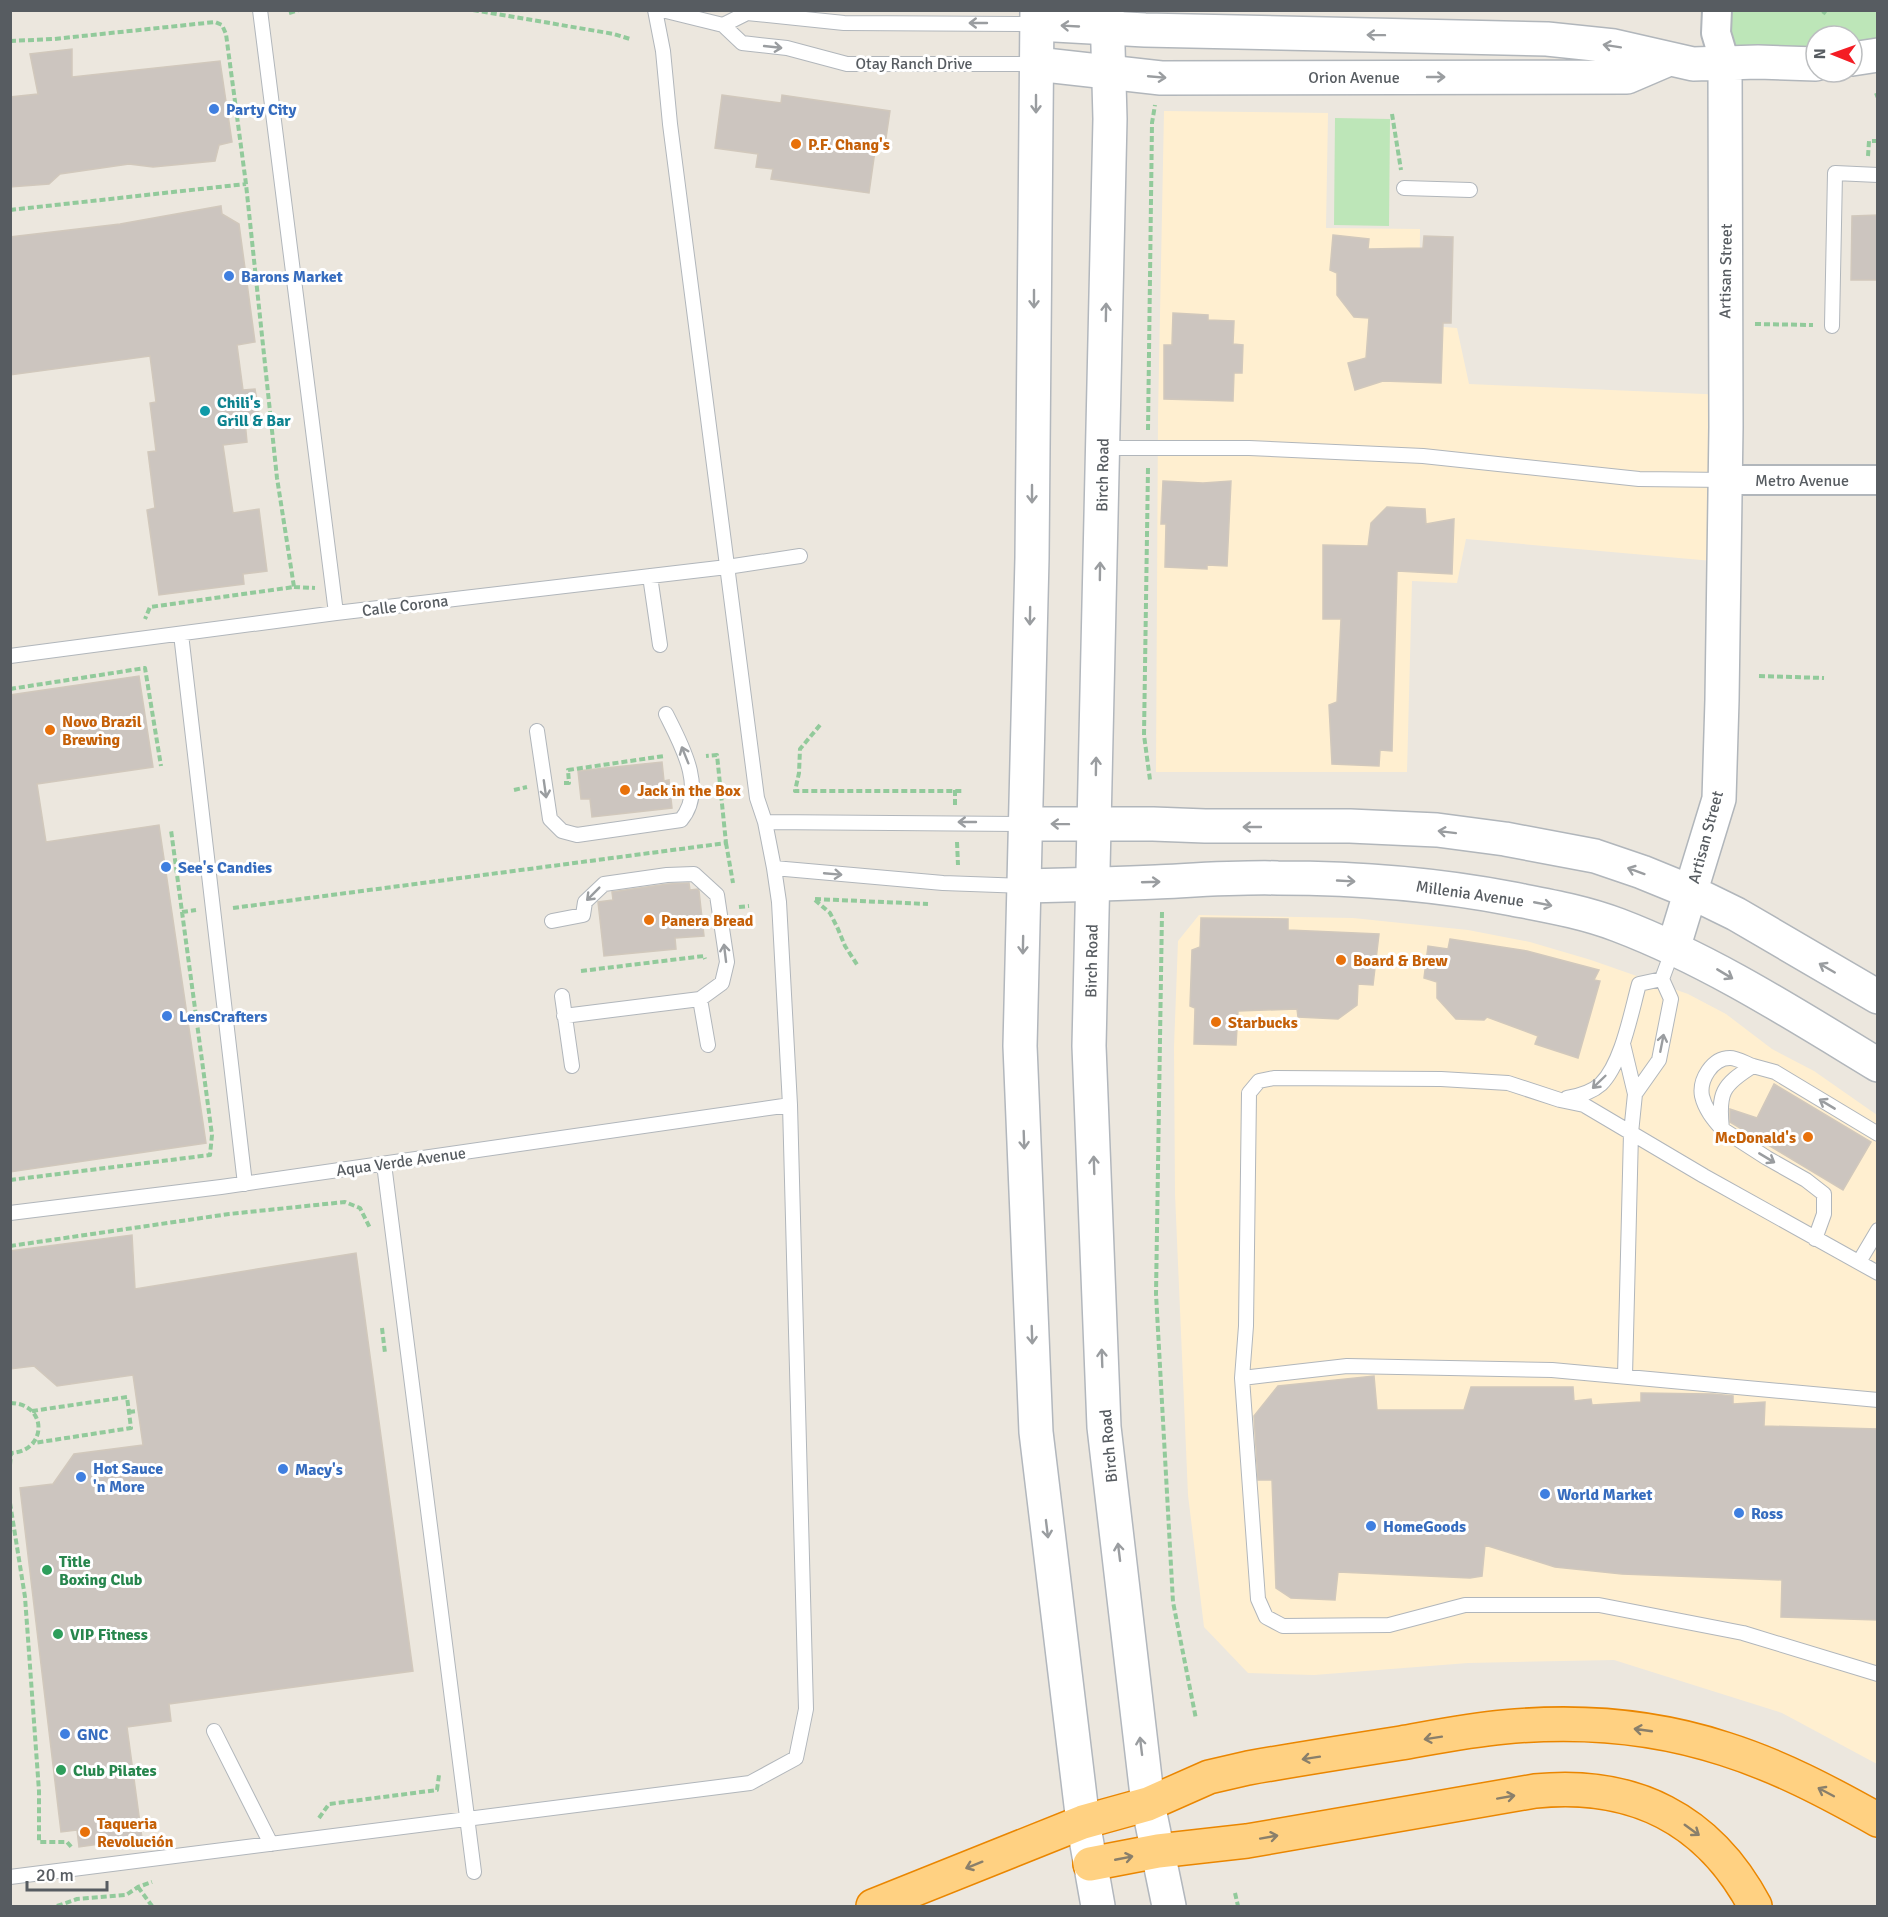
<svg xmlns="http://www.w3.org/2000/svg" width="1888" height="1917" viewBox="0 0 1888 1917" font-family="Signika,sans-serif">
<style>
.commercial{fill:#ffefd0}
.green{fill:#bde6b8}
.building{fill:#ccc5bf;stroke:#d1c8bc;stroke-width:1.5}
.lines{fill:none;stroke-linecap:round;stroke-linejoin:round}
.service-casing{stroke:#b1b6bb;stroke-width:16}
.minor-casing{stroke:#b1b6bb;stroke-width:32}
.tertiary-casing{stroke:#b1b6bb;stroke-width:36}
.secondary-casing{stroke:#b2b7bd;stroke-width:36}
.motorway-casing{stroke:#ea8600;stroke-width:36}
.path{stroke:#92ca9b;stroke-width:4;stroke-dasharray:6 3;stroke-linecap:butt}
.service{stroke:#fff;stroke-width:14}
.minor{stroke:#fff;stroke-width:28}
.tertiary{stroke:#fff;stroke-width:33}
.secondary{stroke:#fff;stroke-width:33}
.motorway{stroke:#ffd182;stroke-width:33}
.oneway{stroke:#9a9da0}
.oneway2{stroke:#897f6b}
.shop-dot{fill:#3f7fe0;stroke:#fff;stroke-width:2}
.food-dot{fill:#e8710a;stroke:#fff;stroke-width:2}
.culture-dot{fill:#0f9aa8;stroke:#fff;stroke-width:2}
.leisure-dot{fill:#2e9e5b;stroke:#fff;stroke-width:2}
.labels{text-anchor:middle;stroke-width:6;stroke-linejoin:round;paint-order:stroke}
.street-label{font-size:16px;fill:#575c61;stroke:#fff}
.shop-label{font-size:16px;font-weight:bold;fill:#366cbe;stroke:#fff;text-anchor:start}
.food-label{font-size:16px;font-weight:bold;fill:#c56008;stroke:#fff;text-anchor:start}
.culture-label{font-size:16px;font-weight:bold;fill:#0d838f;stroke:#fff;text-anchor:start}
.leisure-label{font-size:16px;font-weight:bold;fill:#27864d;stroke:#fff;text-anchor:start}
</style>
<rect width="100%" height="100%" fill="#ece7de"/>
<path class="commercial" d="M1164,111l164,2 -2,115 94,1 -1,96 38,3 12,56 258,11 -3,167 -258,-23 -9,44 -45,-2 -5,191h-251l2,-355z
M1199,915l154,3 115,12 62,12 61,18 97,34 38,20 46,35 42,22 63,44v649l-95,-51 -168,-53 -146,3 -154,12 -66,-2 -44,-46 -16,-132 -13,-301 -1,-147 4,-106z"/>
<path class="green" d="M1719,11h158v44l-25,4v-23h-36v28l-91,-1z
M1335,118l55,1 -1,107 -55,-1z"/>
<path class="building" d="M72,49v28l148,-16 12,81 -13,3 -4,16 -62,6 -24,-3 -69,10 -11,10 -39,3v-90l28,-3 -8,-40z
M722,95l59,8 1,-8 108,16 -5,34 -9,-1 -7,49 -98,-14 2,-10 -17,-2 2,-13 -43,-6z
M221,206l1,8 17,10 16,118 -18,3 6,45 12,-1 5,30 -15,2 2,21 -24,3 10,68 26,-4 8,62 -24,3 1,10 -85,11 -12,-85 8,-2 -7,-56 8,-1 -6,-48 6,-1 -6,-46 -140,19v-138l110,-13z
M1878,215v65h-27l1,-64z
M1333,235l36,4 -1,10 55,-1 1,-12 29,1 -2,86h-8l-2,60 -58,-2 -28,9 -7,-27 18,-5 3,-40 -15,-1 -17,-22v-22l-7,-3z
M1173,313l35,2v5l26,1 -1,23 10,1 -1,28h-8l-1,28 -69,-2v-54h8z
M1163,481l40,2 28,-2 -4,85 -20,-1v4l-42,-2 1,-43h-5z
M1387,507l38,2 1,15 28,-5 -2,55 -55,-3 -5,180 -12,-1 -1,16 -47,-2 -3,-59 8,-3 4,-83h-18v-74l45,1 3,-23z
M139,676l14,91 -116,17 9,58 113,-17 47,318 -196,29v-477z
M662,762l2,19 5,-1 3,28 -80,9 -2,-18h-9l-3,-28z
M689,883l1,7 8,-1 1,2 5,45 -29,2 1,11 -72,7 -6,-54 15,-2 -1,-8 56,-8z
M1201,918l87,1v11l91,4 -6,51 -15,-1 -1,21 -19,14 -40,-2 -1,-8 -59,2 -2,34 -42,-1 1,-36 -5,-2 2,-56 8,-3z
M1450,939l77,12 72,19 -5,10 6,1 -22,77 -43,-14 3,-8 -51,-19 -3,3 -28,-1 -19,-21v-16l-13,-4 4,-32 20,3z
M1774,1084l97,58 -28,48 -113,-68v-13l27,9z
M132,1235l3,54 221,-36 57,418 -244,33 2,17 -44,6 15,111 -63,9 -2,-17 -16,2 -41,-344 33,-4 21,-30 69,-9 -10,-70 -76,11 -23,-20 -24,3v-118z
M1374,1376l3,34h87l7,-23h102l1,14 17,-2 1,6 49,-3v-9l72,1 20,2v8l32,-2 -1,24 114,3v191l-97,-3 1,-37 -160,-6 -67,-7 -70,-22 -3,31 -12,2 -132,-6 -3,28 -44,-2 -15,-10 -4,-108h-14l-4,-64 24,-30z"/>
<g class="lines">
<g class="service-casing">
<path id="service" d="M260,10l76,603
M662,10l61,15
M723,25l19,18 45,5 60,16h189
M723,25l24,-12 97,10 193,1
M1404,188l66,2
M1832,326l3,-153 43,2
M1103,448h146l174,8 216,23 87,1
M650,576l10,69
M181,634l64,550
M10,656l326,-43 391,-46 73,-11
M537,731l13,88 12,12 15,4 104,-15c26,-31 0,-76 -15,-106
M765,822l261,2
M774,868l169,15 81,3
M552,921l31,-6 2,-13 19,-18 63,-9 27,-1 23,21 10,67 -5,21 -22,16
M562,996l10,70
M564,1016l136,-17 8,46
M1623,1044l12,50 -4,39 -6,243
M1635,1094l24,-34 12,-61 -9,-20 11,-30
M1567,1098c12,-2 24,-5 34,-14 21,-21 30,-71 38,-100l23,-5
M1722,1129c-9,-10 -17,-20 -20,-33 -3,-16 10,-38 28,-38 7,0 17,6 23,8
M384,1164l90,708
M10,1213l211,-26 569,-82
M1815,1239l9,-25v-20l-18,-14 -39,-22 -45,-29c-4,-36 0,-44 31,-63l22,6 103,62
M1859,1262l19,-32
M1878,1273l-174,-97 -120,-71 -24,-5 -52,-17 -67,-4 -167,-1 -15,3 -10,12 -3,233 -4,52 16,221 8,18 17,9 106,-1 76,-20h134l144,28 135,41
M1242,1378l105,-12 205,4 326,30
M214,1731l57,113
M10,1877l740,-94 46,-25 10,-49 -16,-604 -11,-203 -5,-34 -9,-46 -8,-24 -87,-674 -7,-73 -8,-41"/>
</g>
<g class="minor-casing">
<path id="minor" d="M1717,10l-1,23 9,30
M1726,480h152"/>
</g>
<g class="tertiary-casing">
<path id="tertiary" d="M1037,24l108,6 402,9 67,7 79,18 65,-2 58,2
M1852,59l26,-4
M1036,64l125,14 466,-1 42,-18
M1026,824h127l52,2h145l87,4 68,9 90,17 47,16 49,20 45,22 142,83
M1024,886c44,-1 88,-2 132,-4 41,-2 81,-5 122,-4 78,0 158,6 235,21 36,7 71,13 105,26 92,35 176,89 260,140
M1673,949l46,-150 3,-99 4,-273 -1,-364"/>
</g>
<g class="secondary-casing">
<path id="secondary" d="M1037,10l-5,548 -12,488 16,386 47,390 15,84
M1107,10l3,109 -21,927 15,381 44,377 21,102"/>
</g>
<g class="motorway-casing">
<path id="motorway" d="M1090,1864l68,-13 89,-10 288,-50c98,-10 174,28 220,115
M873,1906l210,-84 65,-18 61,-27 39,-9c51,-9 102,-17 153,-25 34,-6 69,-13 103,-16 74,-7 151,-1 221,22 54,17 103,43 153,71"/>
</g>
<path class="path" d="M473,10l141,24 16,5
M289,13l10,-3
M1823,14l3,-4
M10,41l44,-2 161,-17 7,3 4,9 20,150 31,294 17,109 -144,20 -5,12
M1876,93l2,5
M1392,114l9,56
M1868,156l1,-15h9
M10,210l236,-26
M1755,324l58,1
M1148,430l4,-307 3,-18
M1148,468l-4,267 6,45
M294,587l21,1
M1759,676l65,2
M10,689l135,-21 16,98
M820,725l-20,24 -1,24 -4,18h169
M564,783h5l-1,-13 96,-14
M514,790l13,-3
M955,790v15
M957,842l1,23
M726,843l7,40
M815,899l113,5
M815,900l15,13 8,16 7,17 13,20
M739,907l10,-1
M233,908l493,-65 -9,-88 -11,1
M182,912l14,-2
M1162,912l-6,382 17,308 23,117
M581,971l123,-15 1,3
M10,1180l200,-25 2,-20 -41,-305
M10,1246l219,-32 116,-12 15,6 10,20
M382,1328l3,25
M10,1403c38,0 38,49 0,50
M32,1411l95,-14 4,31 -97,15
M129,1412l9,-1
M10,1465l1,-12
M10,1503l15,94 14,194v51h28l6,7
M319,1818l10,-14 108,-14 2,-15
M138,1887l14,19
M1235,1893l3,13
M57,1906l20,-7 49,-4 12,-8 14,-5"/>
<use href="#service" class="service"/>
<use href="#minor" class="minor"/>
<use href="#tertiary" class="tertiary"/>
<use href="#secondary" class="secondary"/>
<use href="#motorway" class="motorway"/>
</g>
<defs><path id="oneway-shaft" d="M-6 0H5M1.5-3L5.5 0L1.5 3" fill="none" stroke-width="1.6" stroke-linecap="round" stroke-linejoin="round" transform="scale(1.5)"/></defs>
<g class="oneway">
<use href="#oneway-shaft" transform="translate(978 23) rotate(-180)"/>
<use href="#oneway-shaft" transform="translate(1070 26) rotate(-177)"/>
<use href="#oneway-shaft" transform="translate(1376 35) rotate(-179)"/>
<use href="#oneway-shaft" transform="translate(1612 46) rotate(-171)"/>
<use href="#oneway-shaft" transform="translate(773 47) rotate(6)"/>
<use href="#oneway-shaft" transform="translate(1157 77) rotate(5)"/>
<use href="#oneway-shaft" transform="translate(1436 77)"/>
<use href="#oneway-shaft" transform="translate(1036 104) rotate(90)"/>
<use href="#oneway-shaft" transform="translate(1034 299) rotate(90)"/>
<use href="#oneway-shaft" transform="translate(1106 312) rotate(-89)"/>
<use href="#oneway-shaft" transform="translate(1032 494) rotate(90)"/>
<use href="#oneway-shaft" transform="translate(1100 571) rotate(-89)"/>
<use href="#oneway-shaft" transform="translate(1030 616) rotate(91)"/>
<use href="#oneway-shaft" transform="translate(685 755) rotate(-112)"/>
<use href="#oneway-shaft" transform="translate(1096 766) rotate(-89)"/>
<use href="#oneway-shaft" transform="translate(545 789) rotate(82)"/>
<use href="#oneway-shaft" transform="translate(967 822) rotate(-180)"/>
<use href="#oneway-shaft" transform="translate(1060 824) rotate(-179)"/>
<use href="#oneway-shaft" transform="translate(1252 827) rotate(-180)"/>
<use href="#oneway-shaft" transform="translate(1447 832) rotate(-173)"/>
<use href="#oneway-shaft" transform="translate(1636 871) rotate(-160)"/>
<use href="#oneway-shaft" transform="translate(833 874) rotate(5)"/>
<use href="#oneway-shaft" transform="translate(1346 881) rotate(3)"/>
<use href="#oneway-shaft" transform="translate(1151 882) rotate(-2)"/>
<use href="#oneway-shaft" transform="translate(593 894) rotate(135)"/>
<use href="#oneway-shaft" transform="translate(1543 904) rotate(11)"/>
<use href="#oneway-shaft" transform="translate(1023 945) rotate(91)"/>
<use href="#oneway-shaft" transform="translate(725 953) rotate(-97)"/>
<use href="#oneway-shaft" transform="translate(1827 968) rotate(-150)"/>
<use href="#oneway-shaft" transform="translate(1725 974) rotate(31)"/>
<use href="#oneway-shaft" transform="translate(1662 1043) rotate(-79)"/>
<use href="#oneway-shaft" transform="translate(1599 1082) rotate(136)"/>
<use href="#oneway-shaft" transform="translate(1827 1104) rotate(-149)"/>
<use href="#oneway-shaft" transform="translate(1024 1140) rotate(88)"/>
<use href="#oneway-shaft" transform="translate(1767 1158) rotate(31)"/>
<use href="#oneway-shaft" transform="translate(1094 1165) rotate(-92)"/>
<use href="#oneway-shaft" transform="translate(1032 1335) rotate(88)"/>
<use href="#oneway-shaft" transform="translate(1102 1358) rotate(-92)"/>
<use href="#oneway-shaft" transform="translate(1047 1529) rotate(83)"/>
<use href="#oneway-shaft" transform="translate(1119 1552) rotate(-97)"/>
<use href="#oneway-shaft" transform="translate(1141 1746) rotate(-97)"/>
</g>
<g class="oneway2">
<use href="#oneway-shaft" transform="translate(1643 1730) rotate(-172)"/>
<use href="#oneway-shaft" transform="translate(1433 1738) rotate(171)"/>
<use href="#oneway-shaft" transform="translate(1311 1758) rotate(171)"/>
<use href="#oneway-shaft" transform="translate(1826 1792) rotate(-152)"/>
<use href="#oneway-shaft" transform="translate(1506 1797) rotate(-10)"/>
<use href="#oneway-shaft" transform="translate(1692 1830) rotate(36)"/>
<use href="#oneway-shaft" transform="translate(1269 1837) rotate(-10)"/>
<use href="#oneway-shaft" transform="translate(1124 1858) rotate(-11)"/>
<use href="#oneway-shaft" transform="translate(974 1865) rotate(158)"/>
</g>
<g class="shop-dot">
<circle cx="214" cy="109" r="6"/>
<circle cx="229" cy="276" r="6"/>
<circle cx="166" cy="867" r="6"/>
<circle cx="167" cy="1016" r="6"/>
<circle cx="283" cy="1469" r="6"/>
<circle cx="81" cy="1477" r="6"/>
<circle cx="1545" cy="1494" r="6"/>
<circle cx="1739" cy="1513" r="6"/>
<circle cx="1371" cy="1526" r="6"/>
<circle cx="65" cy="1734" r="6"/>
</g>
<g class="food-dot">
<circle cx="796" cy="144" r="6"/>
<circle cx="50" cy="730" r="6"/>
<circle cx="625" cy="790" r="6"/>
<circle cx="649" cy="920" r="6"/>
<circle cx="1341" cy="960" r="6"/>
<circle cx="1216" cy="1022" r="6"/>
<circle cx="1808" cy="1137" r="6"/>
<circle cx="85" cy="1832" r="6"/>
</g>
<circle class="culture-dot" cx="205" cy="411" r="6"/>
<g class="leisure-dot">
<circle cx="47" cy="1570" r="6"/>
<circle cx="58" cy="1634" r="6"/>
<circle cx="61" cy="1770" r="6"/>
</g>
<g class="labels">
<g class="street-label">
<text x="914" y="69">Otay Ranch Drive</text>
<text x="1354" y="83">Orion Avenue</text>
<text transform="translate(1725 271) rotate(-89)" y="6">Artisan Street</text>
<text transform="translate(1102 475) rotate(-89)" y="6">Birch Road</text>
<text x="1802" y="486">Metro Avenue</text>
<text transform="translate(405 605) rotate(-7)" y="6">Calle Corona</text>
<text transform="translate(1705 837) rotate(-75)" y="6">Artisan Street</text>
<text transform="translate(1470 893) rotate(8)" y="6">Millenia Avenue</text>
<text transform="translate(1091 961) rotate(-89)" y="6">Birch Road</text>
<text transform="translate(401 1161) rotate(-8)" y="6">Aqua Verde Avenue</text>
<text transform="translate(1108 1446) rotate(-95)" y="6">Birch Road</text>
</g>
<g class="shop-label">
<text x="226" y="115">Party City</text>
<text x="241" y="282">Barons Market</text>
<text x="178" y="873">See's Candies</text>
<text x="179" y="1022">LensCrafters</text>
<text x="93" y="1474">Hot Sauce<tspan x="93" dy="18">'n More</tspan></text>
<text x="295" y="1475">Macy's</text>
<text x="1557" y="1500">World Market</text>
<text x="1751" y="1519">Ross</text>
<text x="1383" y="1532">HomeGoods</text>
<text x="77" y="1740">GNC</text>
</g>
<g class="food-label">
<text x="808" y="150">P.F. Chang's</text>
<text x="62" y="727">Novo Brazil<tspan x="62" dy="18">Brewing</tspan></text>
<text x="637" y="796">Jack in the Box</text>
<text x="661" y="926">Panera Bread</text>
<text x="1353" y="966">Board &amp; Brew</text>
<text x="1228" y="1028">Starbucks</text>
<text x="1796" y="1143" text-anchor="end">McDonald's</text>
<text x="97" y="1829">Taqueria<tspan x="97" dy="18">Revolución</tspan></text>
</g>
<g class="culture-label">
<text x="217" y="408">Chili's<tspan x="217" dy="18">Grill &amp; Bar</tspan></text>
</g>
<g class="leisure-label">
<text x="59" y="1567">Title<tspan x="59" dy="18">Boxing Club</tspan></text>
<text x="70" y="1640">VIP Fitness</text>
<text x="73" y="1776">Club Pilates</text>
</g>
</g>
<rect width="1888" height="1917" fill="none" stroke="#575c61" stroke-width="24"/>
<g transform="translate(1834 54) rotate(271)"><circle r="28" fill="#ffffff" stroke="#bcbec0" stroke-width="1.5"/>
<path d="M0-4.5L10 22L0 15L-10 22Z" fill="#f41c24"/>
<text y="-9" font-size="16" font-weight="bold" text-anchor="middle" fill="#575c61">N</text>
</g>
<path d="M27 1881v9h80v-9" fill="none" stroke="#575c61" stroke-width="3"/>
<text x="36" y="1881" font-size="18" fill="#575c61" stroke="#ffffff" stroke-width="4.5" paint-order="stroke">20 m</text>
</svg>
